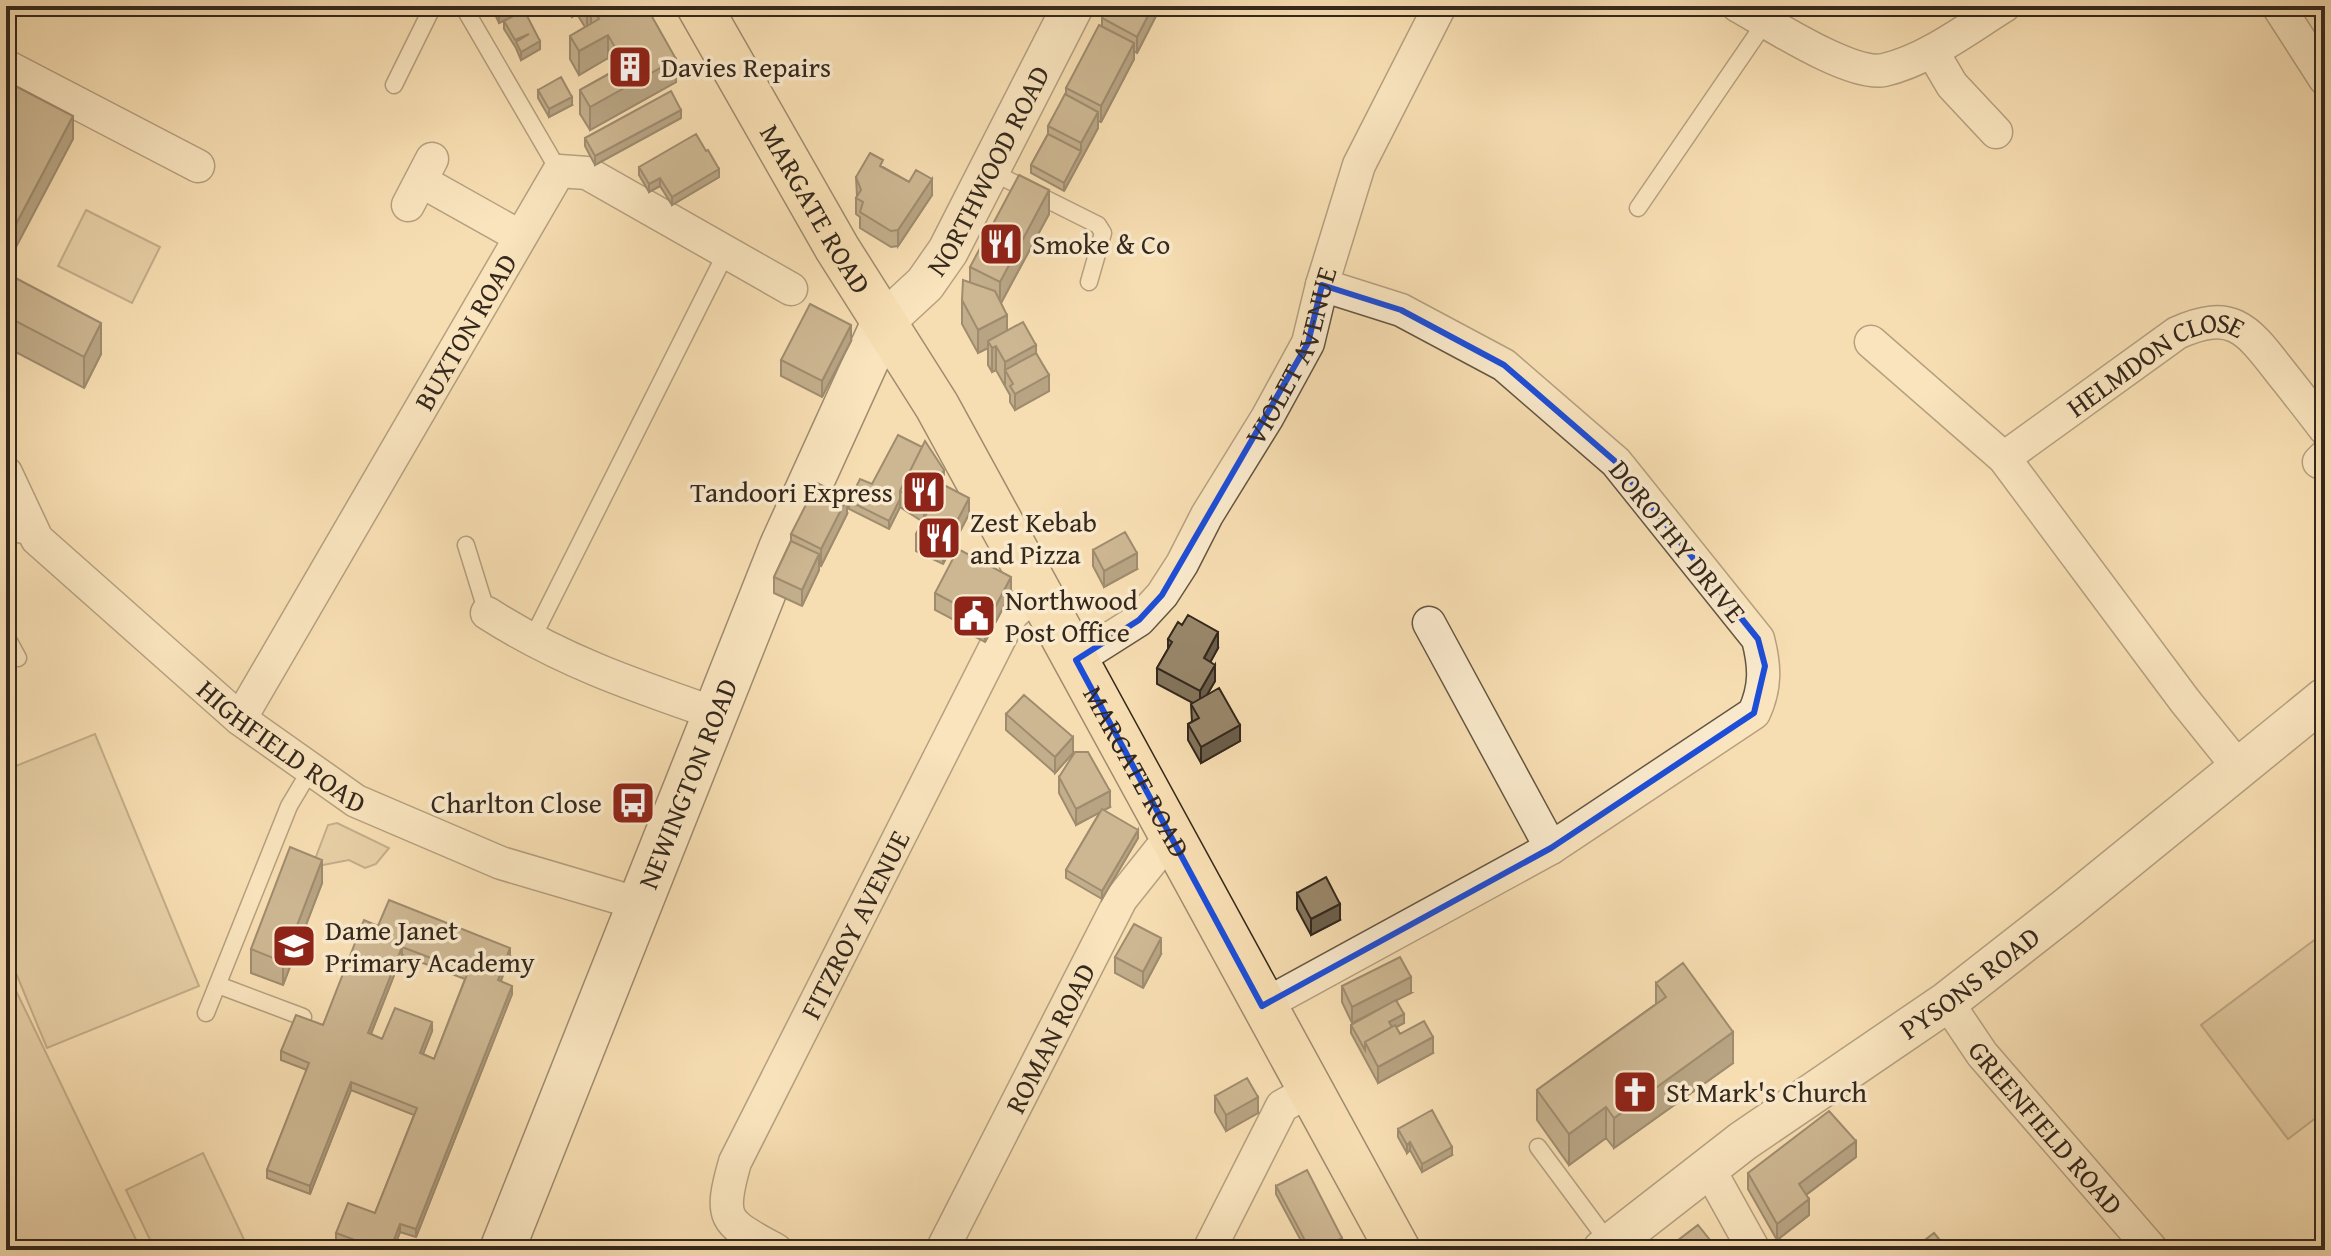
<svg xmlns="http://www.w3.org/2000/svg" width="2331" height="1256" viewBox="0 0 2331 1256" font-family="'Gentium Book Plus',serif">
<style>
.green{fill:#d6bf99;stroke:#85745b;stroke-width:2}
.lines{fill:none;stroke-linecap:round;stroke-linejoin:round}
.service-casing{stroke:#655642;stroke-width:19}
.minor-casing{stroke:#655642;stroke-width:35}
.tertiary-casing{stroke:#655642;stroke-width:43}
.secondary-casing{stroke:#34281d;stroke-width:47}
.primary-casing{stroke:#34281d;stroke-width:47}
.service{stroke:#faeacd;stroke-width:16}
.minor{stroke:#faeacd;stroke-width:32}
.tertiary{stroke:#faeacd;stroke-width:40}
.secondary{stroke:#faeacd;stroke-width:44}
.primary{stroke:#f7deb2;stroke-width:44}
.wall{fill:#84745b;stroke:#34281d;stroke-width:2;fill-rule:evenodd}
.shaded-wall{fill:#6b5e4a;stroke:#34281d;stroke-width:2}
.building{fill:#99876a;stroke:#34281d;stroke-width:2;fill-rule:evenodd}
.marked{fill:none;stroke:#1d4ed8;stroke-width:6;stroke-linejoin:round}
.labels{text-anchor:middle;stroke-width:7;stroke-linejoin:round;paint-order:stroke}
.poi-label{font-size:28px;fill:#34281d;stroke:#faeacd;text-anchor:start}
.street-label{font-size:28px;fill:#34281d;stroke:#faeacd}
</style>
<rect width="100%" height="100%" fill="#f7deb2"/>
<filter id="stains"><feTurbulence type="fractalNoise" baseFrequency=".0025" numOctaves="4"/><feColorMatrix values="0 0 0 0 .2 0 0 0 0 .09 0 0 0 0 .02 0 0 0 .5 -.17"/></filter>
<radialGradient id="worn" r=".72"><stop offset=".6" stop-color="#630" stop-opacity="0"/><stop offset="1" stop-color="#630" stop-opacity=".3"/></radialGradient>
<path class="green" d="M86,210l74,37 -28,56 -74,-37z
M95,734l104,252 -152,62 -41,-99v-179z
M337,823l52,25 -13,16 -11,4 -16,-8 -26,5 -9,-3 14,-37z
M2325,932v179l-37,28 -87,-114z
M6,970l135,280h-135z
M203,1153l46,97h-94l-29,-60z"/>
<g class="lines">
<g class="service-casing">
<path id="service" d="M463,6l96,165
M394,85l39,-79
M990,171l108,54 5,8 -14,49
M1638,208l128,-187
M6,531l29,7
M466,545l21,68
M6,636l12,22
M531,641l195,-388
M218,985l85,32
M206,1013l83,-207 22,-37
M1538,1147l72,97"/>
</g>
<g class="minor-casing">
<g id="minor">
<path d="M1738,6c31,17 113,71 146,64 43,-10 83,-41 120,-64"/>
<path d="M2278,6l47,73"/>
<path d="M1932,51l20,34 44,47"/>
<path d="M6,66l192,100"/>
<path d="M421,181l98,55"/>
<path d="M408,205l24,-46"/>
<path d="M1871,342l133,116 181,243 54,67"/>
<path id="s1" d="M2004,458l173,-125c54,-24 69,-6 102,37 15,19 31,39 46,59"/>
<path d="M2319,462l6,-6"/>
<path id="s2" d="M6,473l31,66 203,180 116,82 145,62 139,41"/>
<path d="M487,613c73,47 146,72 227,100"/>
<path d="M1429,623l122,225"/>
<path id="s3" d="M1076,660l63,-40 23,-25 20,-31 25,-49 60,-97 41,-75 14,-58 37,-120 81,-159"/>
<path id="s4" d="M240,719l319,-548 28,2 204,116"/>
<path id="s5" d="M1947,1002l35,52 170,196"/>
<path d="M1262,1006l289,-158 203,-135c12,-26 11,-47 4,-74l-142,-177 -112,-97 -103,-55 -79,-25"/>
<path d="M1709,1169l45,81"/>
<path id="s6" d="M776,1250c-51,-28 -58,-29 -41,-88l277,-548 25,-22"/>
<path id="s7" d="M942,1250l179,-351 51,-64"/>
<path d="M1209,1250l73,-144 29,-16"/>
</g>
</g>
<g class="tertiary-casing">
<g id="tertiary">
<path id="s8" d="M884,322l41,-38 23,-33 125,-245"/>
<path id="s9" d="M1603,1250l140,-109 204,-139 120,-94 258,-210"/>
</g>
</g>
<g class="secondary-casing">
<g id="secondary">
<path id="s10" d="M502,1250l280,-704 102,-224"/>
</g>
</g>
<g class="primary-casing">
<g id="primary">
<path id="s11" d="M699,6l138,242 100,158 461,844"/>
</g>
</g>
<use href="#service" class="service"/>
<use href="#minor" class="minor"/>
<use href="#tertiary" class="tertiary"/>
<use href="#secondary" class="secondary"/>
<use href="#primary" class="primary"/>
</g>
<path class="wall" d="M491,6h31v5l18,38 -19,11 -5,-12 -12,-19v-8l14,-7 -19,9z
M565,6h81l30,76 -86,48 -10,-16v-24l35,-20 -7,-12 -29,17 -9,-16v-23l15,-9 -8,-13 -5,3z
M1161,6l-24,47 -3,-2v8l-33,63 -3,-1v7l-34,63 -33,-18v-8l17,-31v-8l18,-31v-7l36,-62v-8z
M538,90l34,15 -23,12 -11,-19z
M681,118l-86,47 -10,-19v-8z
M706,151l13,26 -47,28 -12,-19 -11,6 -10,-17v-8z
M883,167l49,28 -34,51 -7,1 -31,-19v-11l-4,-3v-16l1,-2 -1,-19z
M1049,214l-48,89 6,27 29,23 13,38 -34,19 -5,-8v-7l-14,-25 -4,2 -4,-7v-17l-10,5 -16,-29v-24l8,-18v-15z
M6,273l95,81 -17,34 -78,-41z
M851,341l-29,56 -41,-21v-16z
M872,484l72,1 25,29 -26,50 -27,-13v-17l7,-12 -23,-15 -11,22 -40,-20v-8z
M847,514l-26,52 -2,-2v6l-17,36 -28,-13v-16l17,-36v-7z
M1093,550l44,19 -33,18 -11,-21z
M935,593h76l-26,49 -23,-12v-6l-27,-14z
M1168,639l50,9 -8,14 5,19 -9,15 34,45 -39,22 -13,-23v-16l4,-2 -1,-18 2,-1 -36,-19v-16l11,-19z
M1006,714l67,39 -18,20 -49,-43z
M1059,777l51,30 -6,3 34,28 -36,61 -36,-21v-8l34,-58 -24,13 -17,-32z
M322,883l-39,102 -32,-12v-24z
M1297,893l43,27 -29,15 -14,-26z
M378,926l132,30 -9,25 11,13 -96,243 -16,-5 -7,18h-33l-24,-9v-8l39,-20 39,-98 -63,-25 -41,104 -43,-16v-8l40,-100 -26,-10v-9l42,-26zM402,955l63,24 -31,80 -11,-5 9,-23 -50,8 -11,-5z
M1161,954l-18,34 -28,-15v-16z
M1656,983l77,80 -119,85 -8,-10 -37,27 -32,-45v-30l119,-86z
M1342,986l69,7 -15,7 8,23 -8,4 4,7 33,19 -55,30 -27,-50v-8l36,-20 -35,18 -10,-21z
M1215,1096l43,17 -32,18 -11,-19z
M1398,1129l54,26 -30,17 -12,-22 -3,3 -9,-16z
M1856,1157l-50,38 3,20 -32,25 -29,-51v-16z
M1276,1186l66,60 -7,4h-29l-30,-56z"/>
<path class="shaded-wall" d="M516,6h6v6l-23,11v-8z
M572,6h5v8l-5,3z
M587,6h4v21l-4,3z
M1153,6h8l-24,47v-16z
M608,35v23l-29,17v-24z
M540,41v8l-19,11v-8z
M1134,43v16l-33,63v-16z
M676,59v23l-86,48v-23z
M572,97v8l-23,12v-8z
M681,110v8l-86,47v-9z
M1098,112v16l-34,63v-8l17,-32v-8z
M73,116v23l-67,127v-23z
M719,169v8l-47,28v-8z
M660,178v8l-11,6v-8z
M932,179v16l-34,51v-16z
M1049,190v24l-54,100 5,-16v-16z
M1007,315v23l-19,3v7l-10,5v-23z
M101,323v31l-17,34v-31z
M851,325v16l-29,56v-16z
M1036,345v24l-31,1v16v-24z
M996,346v24l-4,2v-24z
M1049,375v16l-34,19v-16z
M944,470v16l-20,37v-16z
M847,498v16l-26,52v-17z
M969,498v16l-26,50v-16z
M900,499v8l-11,22v-8z
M1137,553v16l-33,18v-16z
M819,554v16l-17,36v-16z
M1011,577v16l-26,49v-16z
M1218,632v16l-14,26v-16z
M1215,665v16l-15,26v-16z
M1240,725v16l-39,22v-16z
M1073,737v16l-18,20v-16z
M1110,791v16l-34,18v-16z
M1138,830v8l-36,61v-8z
M322,860v23l-39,102v-23z
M1340,904v16l-29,15v-16z
M1161,938v16l-18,34v-16z
M402,947v8l-34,86v-8z
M510,948v8l-12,32v-8z
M1411,977v16l-59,30v-16z
M512,986v8l-96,243v-8z
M1404,1014v9l-15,8v-9z
M432,1022v9l-12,30v-8z
M1733,1032v31l-119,85v-30z
M1433,1037v16l-55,30v-16z
M351,1082v8l-41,104v-8z
M1258,1097v16l-32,18v-16z
M1606,1107v31l-37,27v-31z
M1856,1141v16l-57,43v-16z
M1410,1142v8l-3,3v-8z
M1452,1147v8l-30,17v-8z
M1809,1199v16l-32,25v-16z
M400,1224v8l-7,18h-3z
M1342,1238v8l-7,4h-15z"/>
<path class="building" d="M495,6h21l-17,9z
M592,6h54l30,53 -86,48 -10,-17 45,-25 -17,-30 -29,16 -9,-15 29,-17z
M1108,6h45l-16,31 -35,-19z
M524,10l16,31 -19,11 -5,-10 13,-8 -14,6 -11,-19z
M1099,25l35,18 -33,63 -35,-18z
M561,77l11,20 -23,12 -11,-19z
M6,81l67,35 -67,127v-100l4,-9 -4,-2z
M671,91l10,19 -86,46 -10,-18z
M1065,94l33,18 -17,31 -33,-17z
M696,134l10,17 2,-1 11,19 -47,28 -12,-19 -11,6 -10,-17z
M1048,134l33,17 -17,32 -33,-18z
M870,153l13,7 -3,6 29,16 7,-12 16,9 -34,51 -7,1 -31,-19 3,-10 -7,-4 5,-8 -5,-13z
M1019,175l30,15 -49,92 -30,-15z
M6,273l95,50 -17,34 -78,-41z
M963,280l32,11 12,24 -29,15 -16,-30z
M810,304l41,21 -29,56 -41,-21z
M1023,322l13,23 -31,17 -9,-16 -4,2 -4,-7z
M1036,353l13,22 -34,19 -5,-8 3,-2 -8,-14z
M898,435l24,12 -22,44v8l-11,22 -40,-20 11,-22 12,5z
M925,441l19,29 -20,37 -24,-16z
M817,483l30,15 -26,51 -30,-15z
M942,484l27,14 -26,50 -27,-14z
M1125,532l12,21 -33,18 -11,-21z
M791,541l28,13 -17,36 -28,-13z
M958,549l53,28 -26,49 -23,-12 3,-5 -30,-16z
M1188,615l30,17 -14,26 11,7 -15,26 -43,-23 15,-26 -4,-3 10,-17 4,3z
M1219,688l21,37 -39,22 -13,-23 11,-6 -8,-14z
M1024,695l49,42 -18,20 -49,-43z
M1075,752h13l22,39 -34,18 -17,-32z
M1102,809l36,21 -36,61 -36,-21z
M290,847l32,13 -39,102 -32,-13z
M1326,877l14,27 -29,15 -14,-26z
M389,900l121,48 -12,32 14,6 -96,243 -16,-5 -10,26h-9l-45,-17 12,-30 27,10 42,-105 -66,-26 -41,104 -43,-16 42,-107 -28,-12 15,-36 27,10 41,-105 14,6zM402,947l66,25 -34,87 -14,-6 12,-31 -37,-14 -13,31 -14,-6z
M1134,924l27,14 -18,34 -28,-15z
M1400,957l11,20 -59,30 -10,-21z
M1683,963l50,69 -119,86 -8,-11 -37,27 -32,-44 129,-93 -10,-14z
M1396,1000l8,14 -15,8 3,5 -27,15v8l-14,-25z
M1424,1021l9,16 -55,30 -13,-25 30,-17 5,9z
M1247,1078l11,19 -32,18 -11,-19z
M1432,1110l20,37 -30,17 -12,-22 -3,3 -9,-16z
M1829,1111l27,30 -57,43 10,15 -32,25 -29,-51z
M1307,1170l35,68 -22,12h-10l-34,-64z
M1698,1225l20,25h-53z
M1934,1233l14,17h-36z
M1828,1240l8,10h-24z"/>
<path d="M0 0H2331V1256H0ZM1322,285l79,25 103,55 112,97 142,177 7,27 -11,47 -203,135 -289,158 -186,-346 63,-40 23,-25 146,-252z" fill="#f7deb2" fill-opacity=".55" fill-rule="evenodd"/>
<path class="marked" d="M1322,285l79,25 103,55 112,97 142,177 7,27 -11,47 -203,135 -289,158 -186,-346 63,-40 23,-25 146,-252z"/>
<defs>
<g id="building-square" transform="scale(2.3)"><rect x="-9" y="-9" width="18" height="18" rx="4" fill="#8f2418" stroke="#faeacd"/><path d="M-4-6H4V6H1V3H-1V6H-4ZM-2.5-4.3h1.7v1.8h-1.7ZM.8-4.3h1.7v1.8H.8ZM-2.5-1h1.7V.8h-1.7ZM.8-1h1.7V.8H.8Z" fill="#fff"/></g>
<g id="restaurant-square" transform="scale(2.3)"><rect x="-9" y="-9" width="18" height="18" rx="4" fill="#8f2418" stroke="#faeacd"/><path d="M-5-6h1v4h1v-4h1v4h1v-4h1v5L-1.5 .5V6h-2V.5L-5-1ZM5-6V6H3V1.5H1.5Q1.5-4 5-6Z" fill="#fff"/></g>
<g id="civic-square" transform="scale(2.3)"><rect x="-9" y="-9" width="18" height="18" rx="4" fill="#8f2418" stroke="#faeacd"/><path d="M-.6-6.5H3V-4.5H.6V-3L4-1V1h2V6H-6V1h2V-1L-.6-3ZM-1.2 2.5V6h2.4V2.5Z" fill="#fff"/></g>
<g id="bus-square" transform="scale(2.3)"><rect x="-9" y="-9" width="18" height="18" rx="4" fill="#8f2418" stroke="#faeacd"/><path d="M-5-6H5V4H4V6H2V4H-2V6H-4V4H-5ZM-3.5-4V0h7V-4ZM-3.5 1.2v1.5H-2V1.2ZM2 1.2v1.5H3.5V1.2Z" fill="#fff"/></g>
<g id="school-square" transform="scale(2.3)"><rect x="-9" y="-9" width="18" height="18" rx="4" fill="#8f2418" stroke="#faeacd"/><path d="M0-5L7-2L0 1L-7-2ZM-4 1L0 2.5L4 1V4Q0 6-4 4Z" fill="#fff"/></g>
<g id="church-square" transform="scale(2.3)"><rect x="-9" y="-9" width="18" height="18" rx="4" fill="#8f2418" stroke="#faeacd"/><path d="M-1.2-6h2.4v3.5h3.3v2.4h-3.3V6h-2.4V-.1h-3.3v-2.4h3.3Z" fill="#fff"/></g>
</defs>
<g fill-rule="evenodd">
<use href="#building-square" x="630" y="67"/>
<use href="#restaurant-square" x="1001" y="244"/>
<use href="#restaurant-square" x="924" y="492"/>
<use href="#restaurant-square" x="939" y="538"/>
<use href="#civic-square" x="974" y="616"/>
<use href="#bus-square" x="633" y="803"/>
<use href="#school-square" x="294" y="946"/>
<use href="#church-square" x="1635" y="1092"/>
</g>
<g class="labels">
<g class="poi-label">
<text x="661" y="77">Davies Repairs</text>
<text x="1032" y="254">Smoke &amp; Co</text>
<text x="893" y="502" text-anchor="end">Tandoori Express</text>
<text x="970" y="532">Zest Kebab<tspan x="970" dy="32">and Pizza</tspan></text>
<text x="1005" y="610">Northwood<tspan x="1005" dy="32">Post Office</tspan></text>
<text x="602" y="813" text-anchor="end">Charlton Close</text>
<text x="325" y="940">Dame Janet<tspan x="325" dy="32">Primary Academy</tspan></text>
<text x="1666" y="1102">St Mark's Church</text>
</g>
<g class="street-label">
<text dy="10" stroke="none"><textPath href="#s8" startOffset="186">NORTHWOOD ROAD</textPath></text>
<text dy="10" stroke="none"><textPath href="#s11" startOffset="234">MARGATE ROAD</textPath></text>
<text dy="10" stroke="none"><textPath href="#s4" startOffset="448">BUXTON ROAD</textPath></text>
<text dy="10" stroke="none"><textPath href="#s3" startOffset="382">VIOLET AVENUE</textPath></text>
<text dy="10" stroke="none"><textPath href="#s1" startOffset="182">HELMDON CLOSE</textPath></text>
<text transform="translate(1678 541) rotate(51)" y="10">DOROTHY DRIVE</text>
<text dy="10" stroke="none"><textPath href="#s2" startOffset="394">HIGHFIELD ROAD</textPath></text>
<text dy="10" stroke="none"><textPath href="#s11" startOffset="882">MARGATE ROAD</textPath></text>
<text dy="10" stroke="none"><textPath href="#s10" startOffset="502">NEWINGTON ROAD</textPath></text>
<text dy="10" stroke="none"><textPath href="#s6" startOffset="380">FITZROY AVENUE</textPath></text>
<text dy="10" stroke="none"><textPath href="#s9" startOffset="454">PYSONS ROAD</textPath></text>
<text dy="10" stroke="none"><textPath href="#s7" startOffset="238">ROMAN ROAD</textPath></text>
<text dy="10" stroke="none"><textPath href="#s5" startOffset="160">GREENFIELD ROAD</textPath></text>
</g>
</g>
<rect width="2331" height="1256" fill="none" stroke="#f7deb2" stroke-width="32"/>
<rect x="8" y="8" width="2315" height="1240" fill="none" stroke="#34281d" stroke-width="4"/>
<rect x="16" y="16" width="2299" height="1224" fill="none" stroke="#34281d" stroke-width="2"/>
<rect width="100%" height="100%" filter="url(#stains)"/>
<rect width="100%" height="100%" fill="url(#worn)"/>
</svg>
